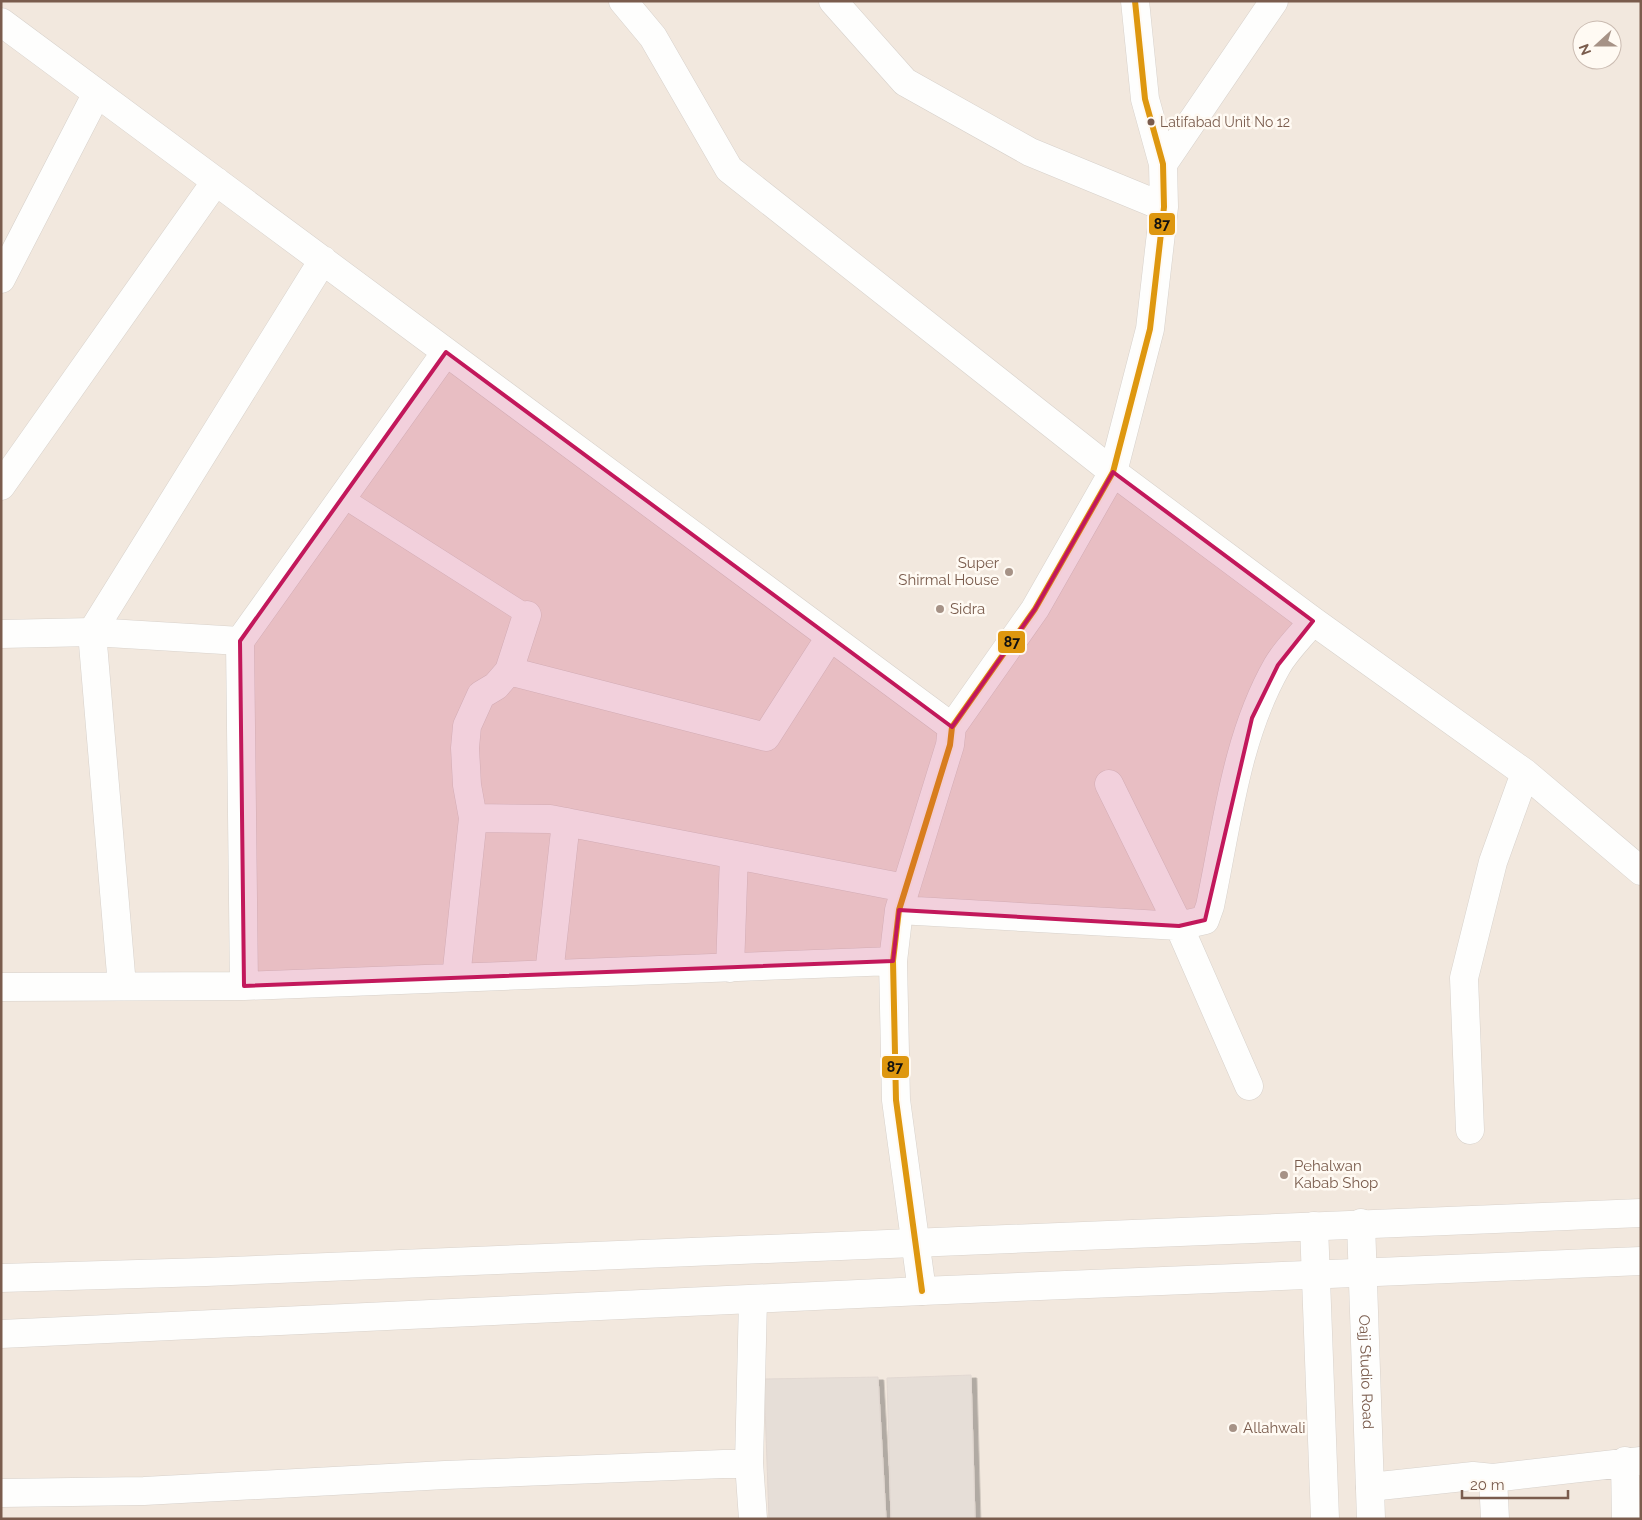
<svg xmlns="http://www.w3.org/2000/svg" width="1642" height="1520" viewBox="0 0 1642 1520" font-family="Raleway,sans-serif">
<style>
.residential{fill:#f2e8de;fill-rule:evenodd}
.building{fill:#e6ded7;stroke:#e2d8d2;filter:url(#shadow)}
.lines{fill:none;stroke-linecap:round;stroke-linejoin:round}
.lane-casing{stroke:#d7d1cb;stroke-width:21}
.street-casing{stroke:#d7d1cb;stroke-width:29}
.secondary-casing{stroke:#d9d2cb;stroke-width:29}
.lane{stroke:#fefefd;stroke-width:20}
.street{stroke:#fefefd;stroke-width:28}
.secondary{stroke:#fefefd;stroke-width:28}
.bus-1-casing{stroke:#fffaf3;stroke-width:10}
.bus-1{stroke:#de970f;stroke-width:6}
.marked{fill:#c2185b;fill-opacity:0.2;stroke:#c2185b;stroke-width:4;stroke-linejoin:round}
.bus-dot{fill:#7a5c4d;stroke:#fffaf3;stroke-width:2}
.poi-dot{fill:#a69286;stroke:#fffaf3;stroke-width:2}
.labels{text-anchor:middle;stroke-width:5;stroke-linejoin:round;paint-order:stroke}
.bus-label{font-size:14px;fill:#7a5c4d;stroke:#fffaf3;text-anchor:start}
.poi-label{font-size:15px;fill:#7a5c4d;stroke:#fffaf3;text-anchor:start}
.street-label{font-size:15px;fill:#7a5c4d;stroke:#fffaf3}
.line-badge{stroke:#fffaf3;stroke-width:2}
.pale-badge-label{font-size:14px;text-anchor:middle;font-weight:bold;fill:#111}
</style>
<defs>
<filter id="shadow"><feDropShadow dx="5.5" dy="3" stdDeviation="0" flood-color="#0004"/></filter>
</defs>
<rect width="100%" height="100%" fill="#f9f5f0"/>
<path class="residential" d="M1,1h1640v1518h-1640zM1582,30h30v30h-30z"/>
<path class="building" d="M971,1375l4,144h-84l-4,-141z
M878,1377l8,142h-117l-5,-140z"/>
<g class="lines">
<g class="lane-casing">
<path id="lane" d="M342,497l185,118"/>
</g>
<g class="street-casing">
<path id="street" d="M623,1l30,36 76,132 384,303 200,149 212,152 116,98
M833,1l72,81 125,70 134,55
M1,22l951,705
M1163,164l111,-163
M1,279l96,-186
M1,486l215,-305
M509,671l257,66 64,-100
M1109,784l70,142 70,160
M473,818l77,1 355,69
M899,910l280,16 26,-6 5,-14c17,-81 26,-168 67,-240 9,-16 24,-30 36,-45
M730,968l4,-113
M549,974l17,-152
M456,978l17,-160 -6,-33 -2,-37 2,-22 14,-31 15,-9 13,-15 18,-56
M122,986l-30,-354 231,-372
M244,986l-4,-345 206,-289
M1,987l243,-1 649,-25
M1470,1130l-6,-152 29,-116 32,-89
M922,1291l-26,-191 -3,-139 6,-51 51,-165 2,-18 83,-118 78,-137 37,-143 14,-122 -1,-43 -18,-65 -10,-98
M1625,1461l1,58
M749,1463l4,-163
M1493,1478l2,41
M1370,1487l103,-11 20,2 148,-17
M1,1493l143,-2 301,-16 304,-12 4,56"/>
</g>
<g class="secondary-casing">
<g id="secondary">
<path d="M1,634l91,-2 148,9"/>
<path id="s1" d="M1361,1223l10,296"/>
<path d="M1314,1226l11,293"/>
<path d="M1,1278l205,-6 1435,-59"/>
<path d="M1,1334l921,-43 719,-30"/>
</g>
</g>
<use href="#lane" class="lane"/>
<use href="#street" class="street"/>
<use href="#secondary" class="secondary"/>
<g class="bus-1-casing">
<path id="bus-1" d="M922,1291l-26,-191 -3,-139 6,-51 51,-165 2,-18 83,-118 78,-137 37,-143 14,-122 -1,-43 -18,-65 -10,-98"/>
</g>
<use href="#bus-1" class="bus-1"/>
</g>
<path class="marked" d="M446,352l506,375 83,-118 78,-137 200,149 -35,44 -26,53 -47,202 -26,6 -280,-16 -6,51 -649,25 -4,-345z"/>
<circle class="bus-dot" cx="1151" cy="122" r="4.5"/>
<g class="poi-dot">
<circle cx="1009" cy="572" r="5"/>
<circle cx="940" cy="609" r="5"/>
<circle cx="1284" cy="1175" r="5"/>
<circle cx="1233" cy="1428" r="5"/>
</g>
<g class="labels">
<g class="bus-label">
<text x="1160" y="127">Latifabad Unit No 12</text>
</g>
<g class="poi-label">
<text x="999" y="568" text-anchor="end">Super<tspan x="999" dy="17">Shirmal House</tspan></text>
<text x="950" y="614">Sidra</text>
<text x="1294" y="1171">Pehalwan<tspan x="1294" dy="17">Kabab Shop</tspan></text>
<text x="1243" y="1433">Allahwali</text>
</g>
<g class="street-label">
<text dy="5" stroke="none"><textPath href="#s1" startOffset="149">Oajj Studio Road</textPath></text>
</g>
</g>
<g class="line-badge">
<rect x="1148" y="212" width="28" height="24" rx="5" fill="#de970f"/>
<rect x="997" y="630" width="29" height="24" rx="5" fill="#de970f"/>
<rect x="881" y="1055" width="29" height="24" rx="5" fill="#de970f"/>
</g>
<g class="pale-badge-label">
<text x="1162" y="229">87</text>
<text x="1012" y="647">87</text>
<text x="895" y="1072">87</text>
</g>
<rect width="1642" height="1520" fill="none" stroke="#7a5c4d" stroke-width="5"/>
<g transform="translate(1597 45) rotate(249)"><circle r="24" fill="#fffaf3" stroke="#cabbb1"/>
<path d="M0-4L9 19L0 12L-9 19Z" fill="#a69286"/>
<text y="-8" font-size="14" font-weight="bold" text-anchor="middle" fill="#7a5c4d">N</text>
</g>
<path d="M1462 1490v8h106v-8" fill="none" stroke="#7a5c4d" stroke-width="2.5"/>
<text x="1470" y="1490" font-size="15" fill="#7a5c4d" stroke="#fffaf3" stroke-width="4" paint-order="stroke">20 m</text>
</svg>
